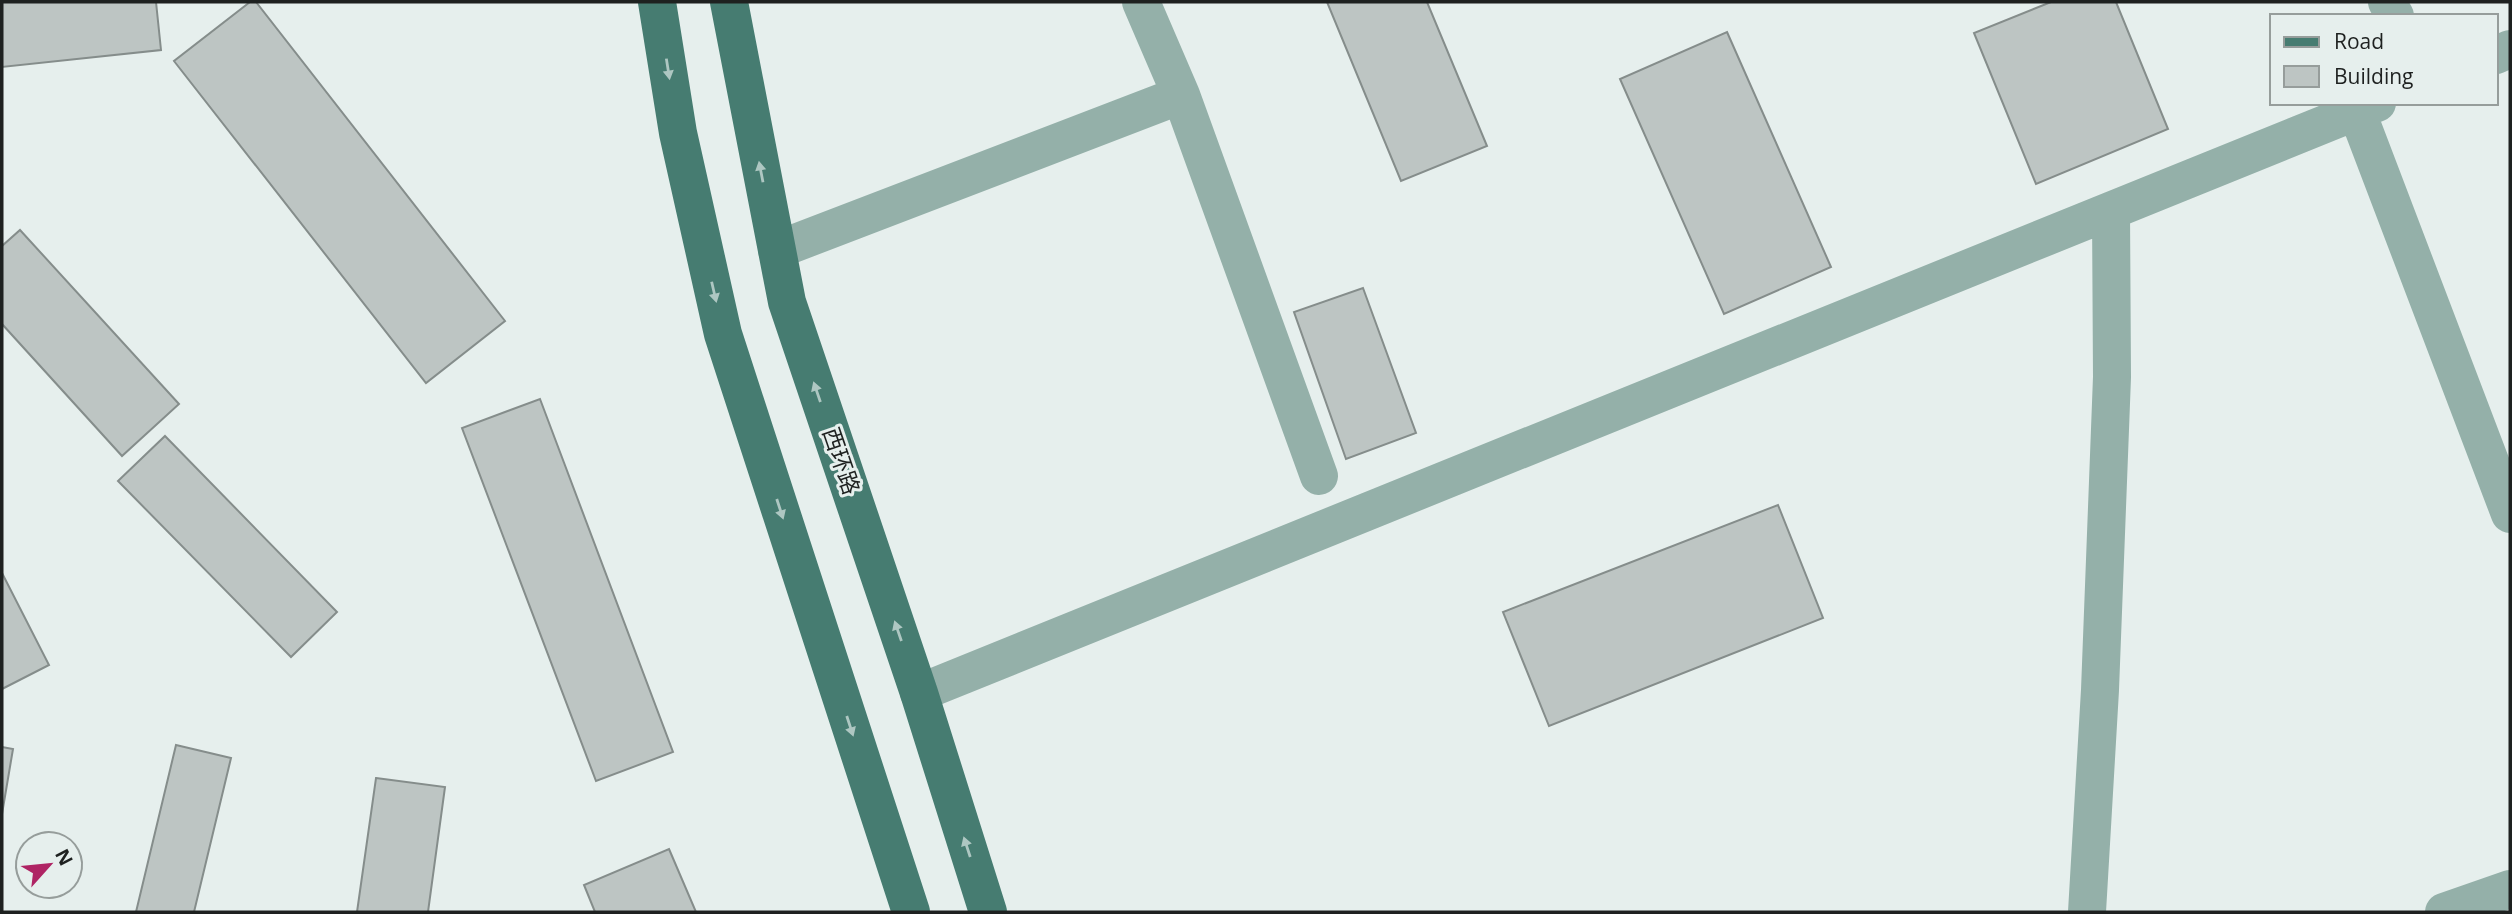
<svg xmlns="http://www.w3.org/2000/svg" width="2512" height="914" viewBox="0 0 2512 914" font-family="'Open Sans','Noto Sans SC',sans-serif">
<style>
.building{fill:#bdc5c3;stroke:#858d8b;stroke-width:2}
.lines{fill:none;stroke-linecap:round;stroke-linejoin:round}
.minor{stroke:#94b0a9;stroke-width:38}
.major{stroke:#467c71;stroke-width:38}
.oneway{fill:#aec7c2}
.labels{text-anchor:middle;stroke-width:6;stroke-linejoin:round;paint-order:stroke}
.street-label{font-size:23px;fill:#1e2120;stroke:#e6efed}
</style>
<rect width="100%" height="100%" fill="#e6efed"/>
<path class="building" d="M2,2h154l5,48 -159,17z
M250,2h6l249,319 -79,62 -252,-322z
M1327,2h100l60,144 -86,35z
M2051,2h65l52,127 -132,55 -62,-151z
M1727,32l104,235 -107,47 -104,-235z
M20,230l159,174 -57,52 -120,-132v-78z
M1363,288l53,145 -70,26 -52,-147z
M540,399l133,353 -77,29 -134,-353z
M165,436l172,176 -46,45 -173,-176z
M1778,505l45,113 -274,108 -46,-114z
M2,573l47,92 -47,24z
M176,745l55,13 -37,154h-58z
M2,747l11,2 -11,65z
M376,778l69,9 -17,125h-71z
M669,849l27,63h-101l-11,-27z"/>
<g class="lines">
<path class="minor" d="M1141,2l40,93
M2387,2l8,14
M2496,55l14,-6
M2357,112l153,402
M777,250l404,-155 138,381
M919,693l1458,-590
M2087,912l13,-222 12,-313 -1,-166
M2444,912l66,-23"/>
<path class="major" d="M657,2l21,131 45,201 188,578
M729,2l58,300 132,391 69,219"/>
</g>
<defs><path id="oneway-solid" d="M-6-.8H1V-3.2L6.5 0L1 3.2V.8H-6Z" transform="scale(1.75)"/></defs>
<g class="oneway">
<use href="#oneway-solid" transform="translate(668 69) rotate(81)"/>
<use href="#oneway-solid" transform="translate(761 172) rotate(-101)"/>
<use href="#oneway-solid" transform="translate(714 292) rotate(77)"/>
<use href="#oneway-solid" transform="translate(817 392) rotate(-109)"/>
<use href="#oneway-solid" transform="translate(780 509) rotate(72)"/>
<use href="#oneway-solid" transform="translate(898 631) rotate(-109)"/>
<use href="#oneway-solid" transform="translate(850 726) rotate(72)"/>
<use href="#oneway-solid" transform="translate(967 847) rotate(-108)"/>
</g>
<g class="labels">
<g class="street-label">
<text transform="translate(841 461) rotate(71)" y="8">西环路</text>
</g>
</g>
<rect width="2512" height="914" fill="none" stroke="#1e2120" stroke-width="7"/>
<rect x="2270" y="14" width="228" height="91" fill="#e6efed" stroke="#969d9b" stroke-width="2"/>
<rect x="2284" y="37" width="35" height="10" fill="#467c71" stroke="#969d9b" stroke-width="2"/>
<text x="2334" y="49" font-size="21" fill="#1e2120">Road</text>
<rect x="2284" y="66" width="35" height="21" fill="#bdc5c3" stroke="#969d9b" stroke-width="2"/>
<text x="2334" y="84" font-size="21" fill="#1e2120">Building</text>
<g transform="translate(49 865) rotate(63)"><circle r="33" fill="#e6efed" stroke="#969d9b" stroke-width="2"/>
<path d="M0-5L12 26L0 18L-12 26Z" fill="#af2464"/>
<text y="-10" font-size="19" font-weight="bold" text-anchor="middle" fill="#1e2120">N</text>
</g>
</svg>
